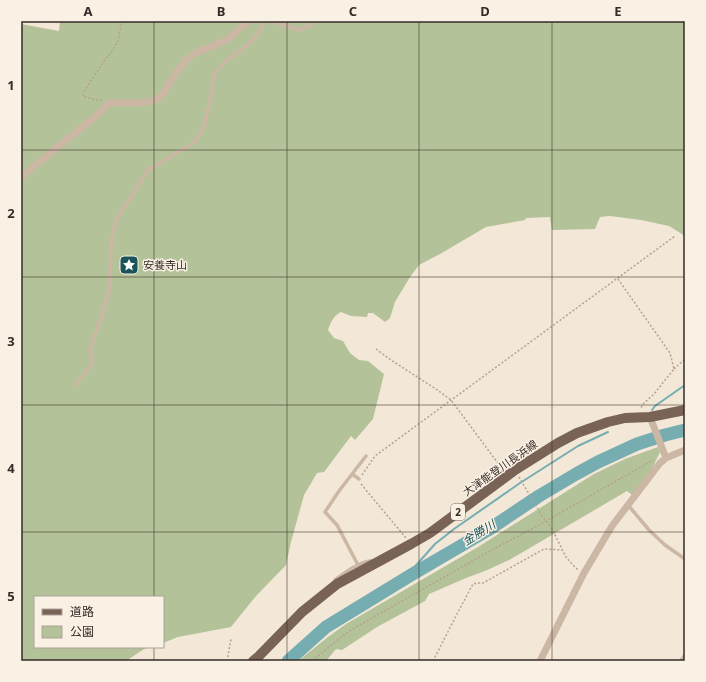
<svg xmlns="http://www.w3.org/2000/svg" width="706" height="682" viewBox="0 0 706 682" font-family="'Noto Sans','Noto Sans JP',sans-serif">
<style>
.green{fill:#b3c298}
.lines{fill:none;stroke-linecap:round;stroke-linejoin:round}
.stream{stroke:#76adb1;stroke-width:2}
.river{stroke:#76adb1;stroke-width:13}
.path{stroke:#b7a18e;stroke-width:1.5;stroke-dasharray:2 2;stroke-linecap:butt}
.service{stroke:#cbb7a4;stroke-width:3.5}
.minor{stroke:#cbb7a4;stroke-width:7}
.primary{stroke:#796356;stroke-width:10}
.grid{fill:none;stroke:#362b26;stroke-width:1;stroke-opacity:0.55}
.labels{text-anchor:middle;stroke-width:3;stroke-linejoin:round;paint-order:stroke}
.shield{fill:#faf1e5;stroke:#71665f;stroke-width:1}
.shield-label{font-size:10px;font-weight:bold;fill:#362b26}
.poi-label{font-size:11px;fill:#362b26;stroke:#faf1e5;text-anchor:start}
.street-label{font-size:11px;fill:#362b26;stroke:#faf1e5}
.water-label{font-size:12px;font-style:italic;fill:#19545a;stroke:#faf1e5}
.neatline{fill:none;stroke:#362b26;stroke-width:1.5}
.grid-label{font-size:13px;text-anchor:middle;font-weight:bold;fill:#362b26}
</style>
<rect width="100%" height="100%" fill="#f3e7d8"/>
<path class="green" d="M60,21h625v215l-16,-10 -28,-6 -31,-4 -10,1 -5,12 -43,1 -2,-13 -24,1 -1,2 -39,7 -46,27 -21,11 -9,12 -15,25 -5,16 -5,4 -12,-9h-5l-1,4 -16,-1 -10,-4c-8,4 -10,10 -13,18l6,8 9,3 7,12 9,7 9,1 16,13 -11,45 -18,21 -4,-4 -27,36 -7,1 -13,22 -13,47 -5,23 -30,31 -25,31 -53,10 -15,6v-46h-128v50h115l-6,2 -18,12h-105v-637l38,7z
M658,447l2,5 -10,21 -18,22 -5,-4 -116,68 -26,12 -19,7 -37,16 -4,7 -48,26 -35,23 -6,-1 -10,12h-28l30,-24 18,-13 132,-77 116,-73 31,-15z"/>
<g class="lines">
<path class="stream" d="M652,410l3,-4 30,-21
M402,581l33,-37 19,-15 66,-46 58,-37 30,-14"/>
<path class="river" d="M288,661l38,-34 85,-52 77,-45 51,-34 37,-22 22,-12 39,-18 28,-9 20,-5"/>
<path class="path" d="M102,100h-6l-13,-4 2,-6 21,-32 5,-5 7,-12 4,-20
M618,279l52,74 4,16 -20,25 -12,11 -1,4
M376,349l15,11 45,29 15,11 52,70
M674,369l11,-10
M362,475l13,-19 19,-14 281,-206
M519,477l23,39 10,13 14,28 6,7 7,7
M361,484l45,54
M227,661l4,-22
M312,661l28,-23 14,-10 138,-78 47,-25 114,-65
M433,661l24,-47 16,-30 4,-1h6l61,-34 19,1"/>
<path class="service" d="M269,21l12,3 18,6 11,-4 6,-5
M75,385l18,-22 -3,-13 12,-35 7,-24 3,-55 6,-19 30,-47 47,-28 9,-15 7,-32 2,-14 2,-8 5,-6 6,-6 23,-17 7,-8 7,-10 -2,-5
M352,474l7,5
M628,505l21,25 16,15 20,14
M358,565l-21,-40 -12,-13 14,-21 27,-35
M335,580c9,-7 28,-21 40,-19
M680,661l5,-6"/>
<path class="minor" d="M21,177l81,-66 6,-8c14,-1 38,2 49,-4 7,-4 11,-14 15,-20 4,-7 10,-14 15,-20 8,-8 28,-13 39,-19 9,-6 15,-14 24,-19
M666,458l19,-8
M540,661l44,-88 28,-47 48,-63 6,-5 -16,-41"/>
<path class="primary" d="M253,661l6,-5 43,-44 35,-28 74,-40 19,-11 85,-63 43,-27 19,-10 31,-11 17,-4 25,-1 35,-7"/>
</g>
<path class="grid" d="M154,21v576M287,21v640M419,21v640M552,21v640M21,150h664M21,277h664M21,405h664M21,532h664M154,647v14"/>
<defs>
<g id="sight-square" transform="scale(1)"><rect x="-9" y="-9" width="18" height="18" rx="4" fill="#19545a" stroke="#faf1e5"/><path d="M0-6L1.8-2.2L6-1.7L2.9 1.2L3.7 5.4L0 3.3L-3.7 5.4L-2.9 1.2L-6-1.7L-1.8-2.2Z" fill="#fff"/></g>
</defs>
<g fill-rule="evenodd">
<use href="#sight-square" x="129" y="265"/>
</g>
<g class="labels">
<rect class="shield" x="451" y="504" width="14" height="16" rx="3"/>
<g class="shield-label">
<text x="458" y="516">2</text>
</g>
<g class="poi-label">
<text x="143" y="269">安養寺山</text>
</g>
<g class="street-label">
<text transform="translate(500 468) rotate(-35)" y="4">大津能登川長浜線</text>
</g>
<g class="water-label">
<text transform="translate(479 533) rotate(-32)" y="4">金勝川</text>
</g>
</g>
<rect width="706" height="682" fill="none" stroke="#faf1e5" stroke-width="44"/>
<rect x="34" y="596" width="130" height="52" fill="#faf1e5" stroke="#aca299"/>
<rect x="42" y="609" width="20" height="6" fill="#796356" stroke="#aca299"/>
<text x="70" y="616" font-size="12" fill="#362b26">道路</text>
<rect x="42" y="626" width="20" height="12" fill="#b3c298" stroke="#aca299"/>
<text x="70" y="636" font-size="12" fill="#362b26">公園</text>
<rect x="22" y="22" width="662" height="638" class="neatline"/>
<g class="grid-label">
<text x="88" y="16">A</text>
<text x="221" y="16">B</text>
<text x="353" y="16">C</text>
<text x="485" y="16">D</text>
<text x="618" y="16">E</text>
<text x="11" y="90">1</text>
<text x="11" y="218">2</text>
<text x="11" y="346">3</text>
<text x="11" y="473">4</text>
<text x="11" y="601">5</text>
</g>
</svg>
